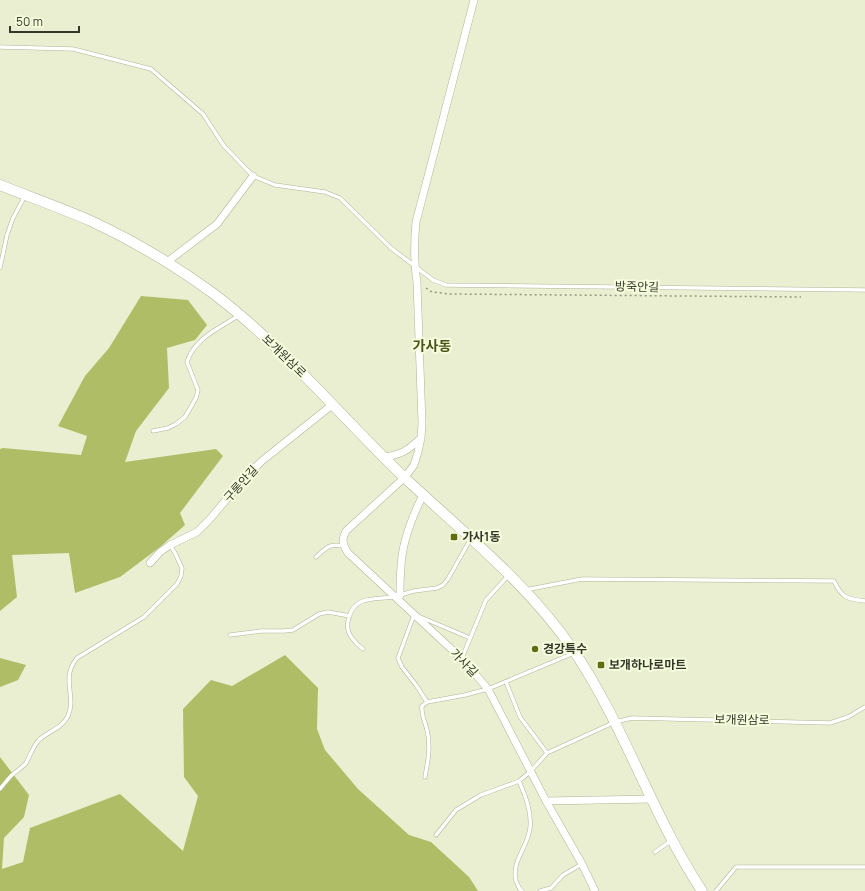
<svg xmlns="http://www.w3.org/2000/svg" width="865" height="891" viewBox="0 0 865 891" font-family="Manrope,'Noto Sans KR',sans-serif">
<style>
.forest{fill:#afbd66}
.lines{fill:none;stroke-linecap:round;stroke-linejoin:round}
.lane-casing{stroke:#afb597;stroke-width:4.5}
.street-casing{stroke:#afb597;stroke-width:8}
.secondary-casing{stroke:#afb597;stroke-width:11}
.path{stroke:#949882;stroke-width:1.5;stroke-dasharray:2 3;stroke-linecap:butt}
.lane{stroke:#fff;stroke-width:3.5}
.street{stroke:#fff;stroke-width:7}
.secondary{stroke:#fff;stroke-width:10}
.poi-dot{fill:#616c13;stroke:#f6fddd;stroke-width:1.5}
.labels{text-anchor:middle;stroke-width:4;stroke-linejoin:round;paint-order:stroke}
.street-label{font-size:12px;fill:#35372b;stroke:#f6fddd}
.poi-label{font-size:12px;font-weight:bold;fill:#35372b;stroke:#f6fddd;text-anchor:start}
.quarter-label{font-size:14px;font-weight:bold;fill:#4c541b;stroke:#f6fddd}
</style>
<rect width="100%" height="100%" fill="#e9efd0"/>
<path class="forest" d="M141,296l47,4 19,25 -12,15 -28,8 2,40 -33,43 -11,31 91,-13 7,7 -43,57 5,12 -25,22 -40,30 -45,16 -6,-40 -57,2 5,42 -17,14v-162l3,-1 78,7 6,-19 -29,-10 27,-50 24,-28z
M285,655l33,33 -1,41 8,21 33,39 51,46 22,7 38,35 9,14h-478v-134l29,38 -5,22 -20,21 -2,31 21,-7 7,-34 90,-34 63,57 15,-55 -14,-19 -1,-68 28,-29 21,6z
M0,658l26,7 -8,15 -18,7z"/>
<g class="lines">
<g class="lane-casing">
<path id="lane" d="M0,47l73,2 78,20 52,45 21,32 29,30 22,9 50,7 15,6 51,50 42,32 13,5 419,5
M0,268l7,-33 6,-17 12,-22
M153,431l15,-3 8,-4 9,-7 11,-19 2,-8 -11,-28c7,-23 32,-34 51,-46
M316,557c10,-9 13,-14 27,-11
M525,590l57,-11 252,2c8,17 13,18 31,20
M400,595l14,-4 23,-3 6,-3 5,-6 22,-39
M414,615l-16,43 4,9 14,18 11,17
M418,616l52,22
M230,635l31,-4h23l9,-1 26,-16 9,-2 22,4
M363,649c-4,-3 -8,-7 -11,-11 -9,-11 -3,-32 11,-37 9,-3 21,-3 31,-4
M462,658l24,-58 22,-24
M506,682l14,35 27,36
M425,777c3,-16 6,-31 2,-47 -2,-9 -6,-15 -5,-24l5,-4 38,-7 23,-6 86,-36
M519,781c6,14 13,31 11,47 -2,19 -19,33 -14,53 2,4 2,7 6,10
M0,789c4,-5 8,-10 12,-14 4,-4 10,-7 14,-12 4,-7 7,-16 12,-22 8,-9 24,-12 30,-25 9,-21 -8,-37 9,-58l67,-41 33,-33 4,-8 1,-8 -7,-15 -5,-8
M436,835l20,-25 25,-15 38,-14 12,-10 16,-18 68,-31 17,-4 198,5 18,-6 17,-10
M655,852l17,-12
M540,891l11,-3 12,-13 19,-11
M716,891l20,-24h129"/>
</g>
<g class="street-casing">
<path id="street" d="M474,0l-58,222c-2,21 -2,41 1,61l5,140 -1,15 -3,14 -4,13 -9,12 -59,54c-5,9 -3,14 2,22l114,106 26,30 58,112 36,63 13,27
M167,262l50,-38 36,-48
M383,457c19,-2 25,-7 38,-19
M150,563l10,-11 10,-7 27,-13 13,-13 37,-44 16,-15 69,-55
M400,595c0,-9 0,-19 1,-28 1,-26 11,-50 22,-72
M546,801l106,-2"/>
</g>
<g class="secondary-casing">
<path id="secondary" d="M0,185c30,12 61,23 91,36 43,20 85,45 123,73 71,54 128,124 192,185 59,55 123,106 168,172 51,76 78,164 128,240"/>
</g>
<path class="path" d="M426,288l6,4 18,2 351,3"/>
<use href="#lane" class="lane"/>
<use href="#street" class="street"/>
<use href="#secondary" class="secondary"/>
</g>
<g class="poi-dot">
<rect x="450" y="533" width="8" height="8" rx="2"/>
<circle cx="535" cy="649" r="4"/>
<rect x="597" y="661" width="8" height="8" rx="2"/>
</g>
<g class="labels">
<g class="street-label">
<text transform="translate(637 287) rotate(1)" y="4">방죽안길</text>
<text transform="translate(284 356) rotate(44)" y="4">보개원삼로</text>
<text transform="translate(241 484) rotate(-48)" y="4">구롱안길</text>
<text transform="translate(464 663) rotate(46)" y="4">가사길</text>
<text transform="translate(742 720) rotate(1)" y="4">보개원삼로</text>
</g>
<g class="poi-label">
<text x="462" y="541">가사1동</text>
<text x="543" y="653">경강특수</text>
<text x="609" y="669">보개하나로마트</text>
</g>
<g class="quarter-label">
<text x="432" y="351">가사동</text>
</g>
</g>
<path d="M10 26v6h69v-6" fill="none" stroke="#35372b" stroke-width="2"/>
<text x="16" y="26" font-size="12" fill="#35372b" stroke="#f6fddd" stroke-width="3" paint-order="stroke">50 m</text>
</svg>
